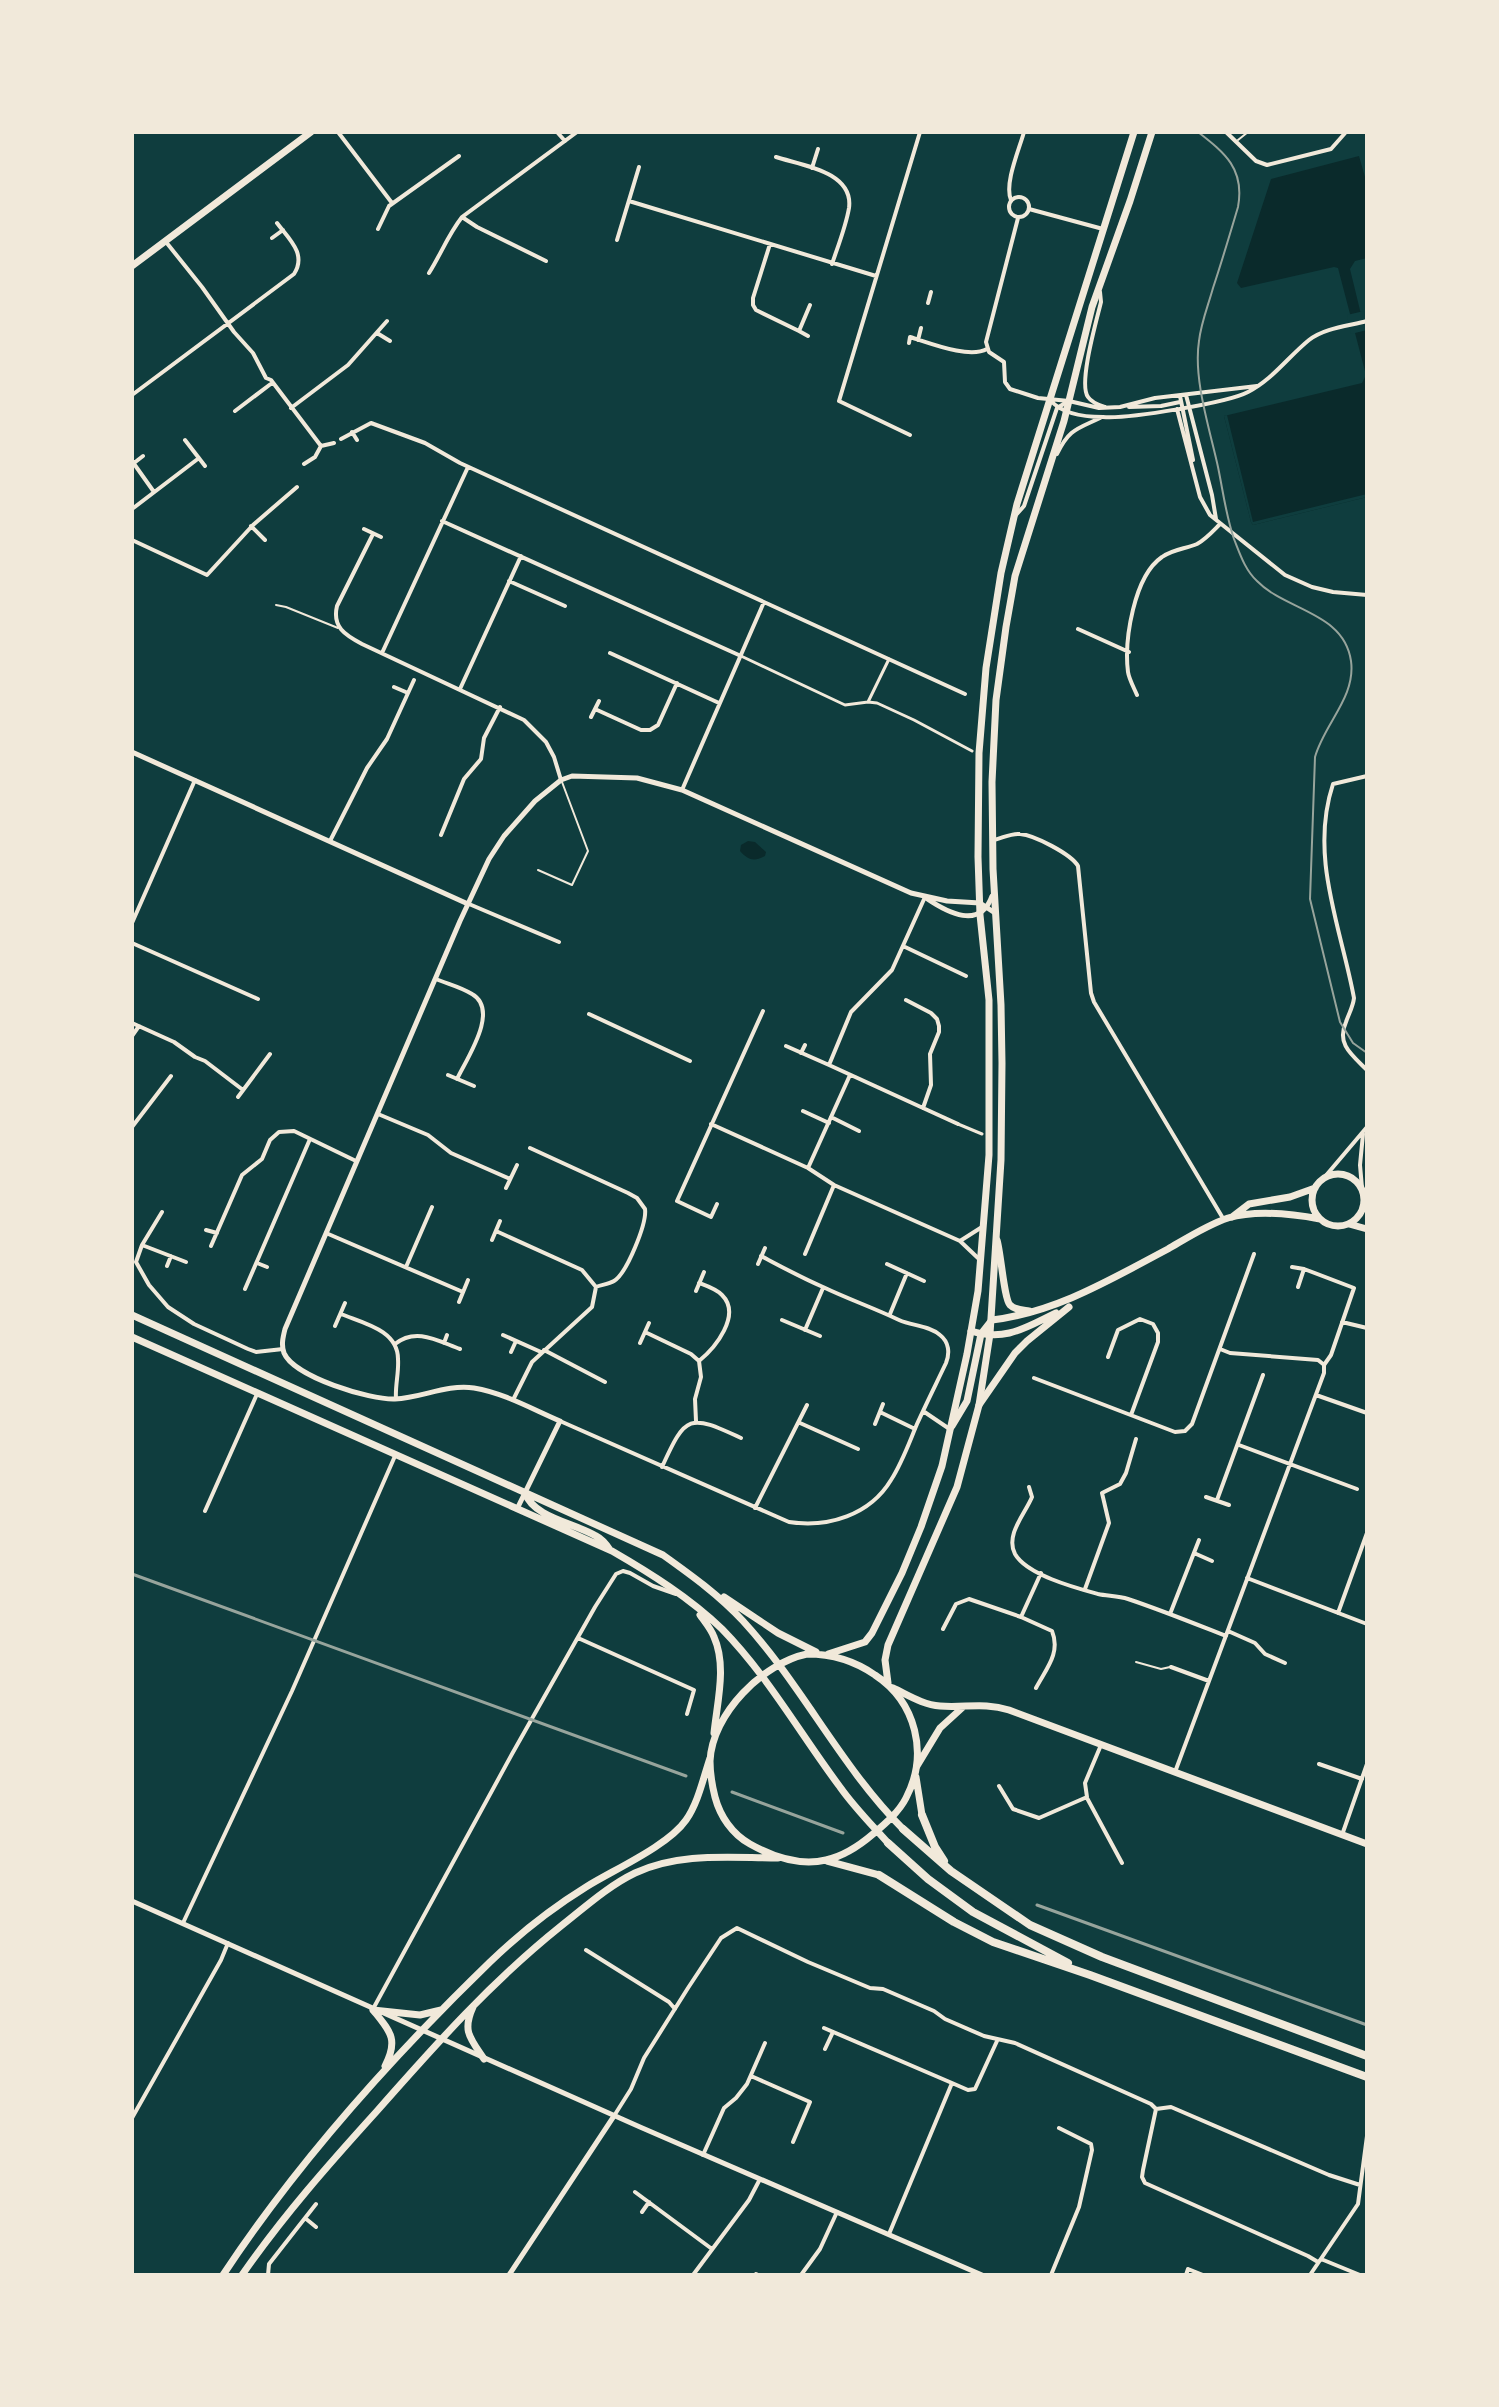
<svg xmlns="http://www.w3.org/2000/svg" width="1499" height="2407" viewBox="0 0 1499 2407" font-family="Montserrat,sans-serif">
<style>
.water{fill:#0a2a2b}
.pier{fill:#0f3d3e}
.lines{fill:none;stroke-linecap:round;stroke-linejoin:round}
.service{stroke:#f1e9da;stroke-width:2}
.pedestrian{stroke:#f1e9da;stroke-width:3}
.minor{stroke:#f1e9da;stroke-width:4}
.tertiary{stroke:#f1e9da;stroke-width:5}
.primary{stroke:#f1e9da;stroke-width:7}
.trunk{stroke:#f1e9da;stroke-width:7}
.motorway{stroke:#f1e9da;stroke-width:8}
.tram{stroke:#97a49c;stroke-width:2}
.rail{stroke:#97a49c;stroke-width:3}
</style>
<rect width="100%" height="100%" fill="#0f3d3e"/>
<path class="water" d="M1359,156l8,28v74l-12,3 -5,8 17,70v158l-114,28 -2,-3 -27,-106 138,-33 4,-8 -28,-107 -4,-1 -93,21 -4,-5 34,-104z
M748,841l7,1 11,10 -1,4c-11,6 -17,4 -25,-5l1,-6z"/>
<path class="pier" d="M1364,311l3,19 -16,4 -4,-19z
M1227,415l26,107 114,-28v3l-114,28 -2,-3 -27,-106z"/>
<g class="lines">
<path class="service" d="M1238,140l10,-8
M276,605l10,2 52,21
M538,870l34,15 16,-34 -26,-69
M1136,1662l25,7 9,-2"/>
<path class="pedestrian" d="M741,656l104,49 23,-3 9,1 37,17 58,31
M868,702l21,-43
M958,1124l24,10"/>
<path class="minor" d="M338,132l54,71
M557,132l8,9
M1226,132l30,29 11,4 64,-16 15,-17
M776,157c24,8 78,14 73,51 -3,18 -11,38 -17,56
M812,168l6,-19
M1009 207a10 10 0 1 1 20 0a10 10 0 1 1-20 0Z
M1011,200c-7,-16 8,-50 13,-68
M629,201l247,75
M1029,209l74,20
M462,217l15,10 69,34
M1018,218l-32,124 3,10 15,10 1,20 5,7 28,9 31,3 30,7 21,-1 35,-9 102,-12
M378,229l11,-23 70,-50
M272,238l11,-8
M617,240l22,-73
M166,242l36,45 32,45 19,21 13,25 5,2 50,66
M770,244l-17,54v7l3,5 43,21 11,-26
M429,273c12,-19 19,-38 33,-56l115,-85
M1100,292l1,10c-4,17 -23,82 -13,95 4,6 11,8 17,10
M928,303l3,-11
M799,331l9,5
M377,333l13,8
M918,340l3,-12
M909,343l1,-6c20,6 59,22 77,12
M132,395l162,-121c13,-20 -5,-35 -17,-51
M1186,395l26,100 4,24
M1180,396l13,64
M1051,401c12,13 34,16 52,16 25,2 124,-14 145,-25 24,-12 40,-35 61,-52 15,-12 39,-14 58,-19
M1129,407l32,-1 19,-4
M291,408l57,-43 39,-44
M1177,409l23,88 10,18 75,60 27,12 21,5 34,3
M235,411l37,-28
M352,432l5,8
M910,435l-71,-34 81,-269
M341,439l30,-16 54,20 35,20 505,231
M185,440l20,26
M321,446l13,-3
M1057,454c12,-25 20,-25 43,-36
M132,461l22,31
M134,463l9,-7
M304,464l11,-7 6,-11
M132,509l67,-51
M1016,515l8,-9 33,-98 10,-6
M442,521l299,135
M251,526l14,14
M364,529l17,8
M373,534l-36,72c-5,21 8,29 25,38l162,76 22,22 8,15 7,23
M132,540l75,35 46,-50 44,-38
M509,581l56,25
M1078,629l51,23
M382,653l86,-186
M610,653l109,50
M394,687l14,6
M460,689l61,-133
M1137,695c-3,-7 -8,-16 -9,-23 -4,-32 6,-96 34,-115 11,-8 23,-8 35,-13 9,-5 16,-13 23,-20
M595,709l46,21h9l8,-5 19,-42
M591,717l8,-16
M1367,776l-34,8c-24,73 8,143 21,214 -1,9 -5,15 -8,24 -10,22 6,33 21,48
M682,790l82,-188
M441,835l23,-56 17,-20 3,-21 16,-31
M994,840c9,-2 17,-7 26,-6 14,1 51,20 58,32l13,127 3,9 130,218
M330,841l37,-73 20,-29 27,-59
M925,897l-33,73 -41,42 -22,53 129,59
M469,904l90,38
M132,923l63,-143
M132,943l126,56
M903,946l63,30
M436,979c12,5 25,8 36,15 28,16 -5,64 -15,85
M906,1000l25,13 6,6 2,7v6l-9,22 1,31 -8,23
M589,1014l101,47
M132,1023l42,19 21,15 10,4 38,29
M132,1036l7,-10
M786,1046l43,19
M801,1053l4,-8
M448,1075l26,11
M238,1097l32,-43
M803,1111l26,12
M378,1114l50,21 23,18 59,26
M831,1117l28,14
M711,1124l97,44 26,17 126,56 19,18
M132,1127l39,-51
M530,1148l98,45 9,5 8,11c2,14 -18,64 -31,72 -5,3 -13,4 -18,6
M808,1168l42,-93
M1323,1179l44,-52
M506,1188l11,-23
M1362,1188l-2,-23 3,-31
M717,1204l-6,13 -34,-16 86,-190
M162,1212l-20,33 -6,17 13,23 19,22 26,17 54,25 8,3 27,-3
M206,1230l11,3
M496,1231l86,39 14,17 -4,20 -60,55 -19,38
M326,1233l137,59
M492,1240l8,-19
M960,1241l22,-14
M142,1245l44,17
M211,1246l31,-71 20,-16 8,-19 9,-8 15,-1 62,30
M805,1254l29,-69
M257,1263l10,4
M758,1264l7,-16
M887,1264l37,17
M167,1266l4,-10
M406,1267l26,-60
M1298,1287l6,-18
M245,1289l65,-150
M696,1291l8,-19
M459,1302l9,-22
M341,1314c22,9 57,16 57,45 1,14 -3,26 -2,40
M890,1314l17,-41
M782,1320l38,16
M1342,1322l25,6
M335,1326l10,-23
M805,1330l18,-42
M645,1332l46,22 8,7 2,16 -6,22 1,22
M503,1335l38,17
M444,1343l3,-8
M640,1343l9,-20
M395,1344c21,-17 43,-3 65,5
M1220,1349l10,4 88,7 5,4
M544,1350l61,32
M511,1352l5,-11
M1108,1357l10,-27 22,-11 13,5 5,9v9l-27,73
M699,1361c16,-13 43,-46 23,-66 -6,-6 -15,-9 -23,-12
M1034,1378l141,54 10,-1 7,-7 62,-170
M1316,1395l51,18
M923,1411l28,19
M880,1412l35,17
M560,1421l229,101c39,6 81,-7 102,-42 11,-17 18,-37 26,-56 9,-20 19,-40 29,-61 4,-10 3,-21 -6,-28 -12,-10 -28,-9 -41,-15 -25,-12 -51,-21 -76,-33 -21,-9 -41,-20 -62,-31
M800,1423l58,26
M875,1424l8,-20
M1239,1445l118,44
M662,1467c24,-53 27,-53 79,-29
M1029,1487l3,10c-7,17 -27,38 -17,57 12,21 61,34 83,40 9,2 20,2 30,5 33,11 65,24 98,37
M1206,1497l23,8
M1217,1500l46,-125
M755,1508l52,-103
M205,1511l52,-117
M1194,1553l18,8
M1247,1578l120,46
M1085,1589l24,-66 -7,-30 18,-9 6,-11 10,-34
M1338,1613l29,-80
M1170,1614l29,-74
M1021,1617l20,-44
M943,1629l13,-25 13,-5 52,18 31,14c9,22 -6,38 -16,57
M1228,1631l27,12 10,11 20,9
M578,1638l116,52 -7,24
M1171,1667l38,14
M1319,1764l43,15
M1175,1772l149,-399v-8l7,-10 23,-67 -50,-19 -12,-2
M999,1786l14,23 26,9 48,-21 -2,-14 16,-38
M1087,1798l35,65
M1342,1835l25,-71
M183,1923l109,-232 103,-235
M586,1950l83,52 6,7
M373,2009l139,-255 83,-147 21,-33 7,-3 7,2 23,13 23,8
M824,2028l128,55 -63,151
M825,2049l8,-17
M751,2076l59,26 -17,40
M952,2083l16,7 7,-1 22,-48
M1156,2109l-13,61 -1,7 3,6 163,73 10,6
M1156,2109l15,-2 158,68 31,10
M614,2116l17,-27 13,-31 44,-70 33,-50 16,-10 71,34 62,26 13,1 51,22 11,8 39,17 31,7 136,61 5,5
M132,2118l89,-158 7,-17
M703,2155l21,-47 12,-10 11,-14 18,-41
M635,2192l77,57
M642,2212l7,-10
M305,2218l11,9
M1321,2259l39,16
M756,2274l2,1
M268,2275l1,-11 47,-60
M693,2275l56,-75 11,-21
M801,2275l19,-26 17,-37
M1051,2275l28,-68 13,-57 -1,-6 -32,-16
M1186,2275l2,-6 15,6
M1310,2275l48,-71 9,-68"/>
<path class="tertiary" d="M132,752l336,152
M926,898c22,15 54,32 66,-2
M517,1509l43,-88c-28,-12 -56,-28 -86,-33 -28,-4 -52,10 -79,11 -25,1 -101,-22 -111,-46 -3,-8 -1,-16 1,-24l175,-408 29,-62 15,-23 31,-35 26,-21 11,-4 65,2 45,12 229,103 36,8 33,2 15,10
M132,1901l508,226 342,148
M509,2275l105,-159"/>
<path class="primary" d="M132,266l179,-134
M1312 1200a26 26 0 1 1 52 0a26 26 0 1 1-52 0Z
M1232,1217l17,-13 41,-7 25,-9
M1349,1224l18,5
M997,1240c4,13 7,59 13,65 5,5 12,5 19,6
M971,1331c35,11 55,-4 85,-18
M979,1405l36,-52 12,-12 42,-34
M952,1426l15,-25 14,-67 11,-14c65,-8 119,-41 176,-71 19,-11 39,-24 60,-31 27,-8 65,-4 92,1
M893,1688c15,7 30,17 47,18 25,2 44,-4 69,4l358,134
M917,1766l23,-38 23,-21"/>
<path class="trunk" d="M132,1315l531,240c28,20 56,40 80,66 59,64 98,146 160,208
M132,1337l480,214c38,22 78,47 110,78 46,47 79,106 118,158 14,20 32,38 48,56
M525,1493c9,25 50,30 71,43 6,3 10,8 14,14
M724,1597l54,36 38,19
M700,1615c5,7 11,14 14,22 13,29 3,66 0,96
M807,1654c24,0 48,7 68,21 41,27 54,79 31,123 -7,14 -21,26 -33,36 -14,12 -29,22 -47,26 -26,6 -53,-3 -76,-16 -18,-10 -30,-28 -35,-47 -3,-12 -5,-24 -5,-36 2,-47 53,-98 97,-107z
M828,1654l37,-12 7,-9 30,-60 19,-46 21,-61 25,-112 11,-63 11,-136v-155l-9,-85 -2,-58 1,-104 7,-85 15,-95 16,-69 117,-372
M888,1683l-3,-23 3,-15 69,-158 22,-82 11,-71 11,-174 1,-97 -1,-58 -8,-136 -1,-87 4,-82 10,-73 9,-51 49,-155 28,-114 38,-106 22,-69
M916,1777l6,38
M827,1861l52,14
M473,2007c-11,24 -3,31 11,52
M373,2010c17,21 26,29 12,56
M373,2010l47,5 21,-5
M223,2275c74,-112 171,-220 267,-313 28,-27 62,-54 96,-75 27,-17 82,-41 100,-67 12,-17 17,-41 24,-62
M242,2275c41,-59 87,-111 135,-164 59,-67 114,-129 184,-185 23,-18 47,-40 74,-53 45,-21 95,-15 143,-15"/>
<path class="motorway" d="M922,1815l13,32 9,14
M903,1829l48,42 79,54 72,32 265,99
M888,1843l40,36 45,33 95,51
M879,1875l75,47 39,20 97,33 277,102"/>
<path class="tram" d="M1198,132c27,21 47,37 40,75 -8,27 -16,54 -25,81 -5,18 -12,35 -14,53 -6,38 11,89 19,126 5,24 8,49 16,72 6,15 11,31 23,42 29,30 87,31 94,80 5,36 -27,63 -36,96l-5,142 30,123 13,21 14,10"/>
<path class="rail" d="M132,1574l554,202
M732,1792l111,41
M1037,1905l330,120"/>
</g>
<rect width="1499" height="2407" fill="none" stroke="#f1e9da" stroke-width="268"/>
</svg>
